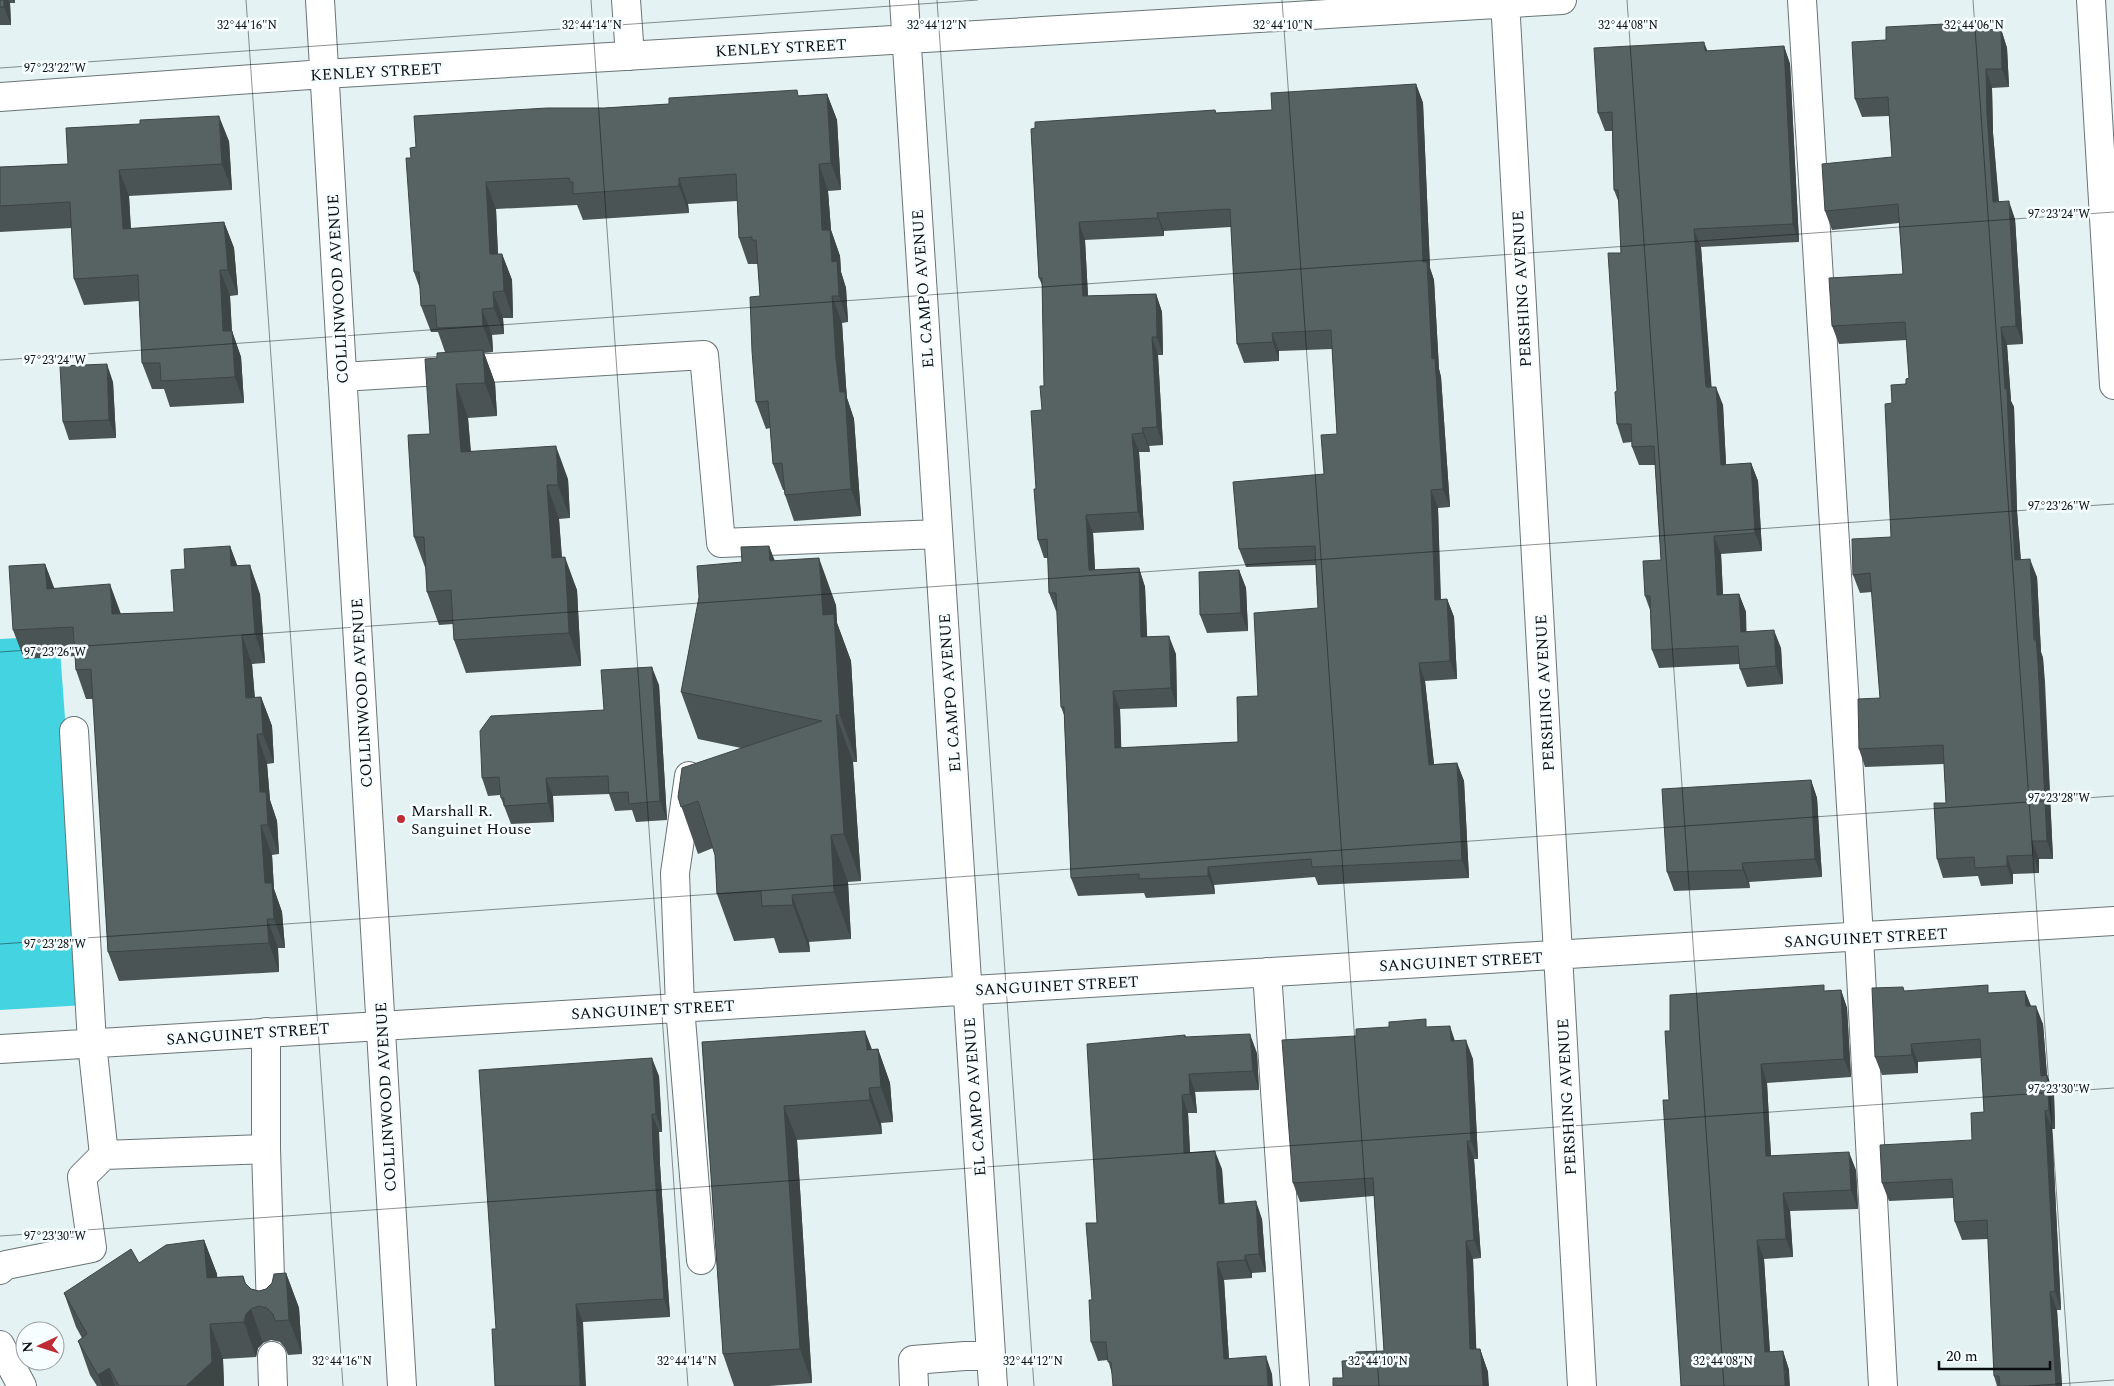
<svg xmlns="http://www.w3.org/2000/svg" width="2114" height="1386" viewBox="0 0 2114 1386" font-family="Spectral,serif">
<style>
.green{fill:#44d4e1}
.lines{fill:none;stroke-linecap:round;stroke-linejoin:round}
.minor-casing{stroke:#697475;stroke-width:30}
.minor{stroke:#fff;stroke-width:28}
.wall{fill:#4b5455;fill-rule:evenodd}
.shaded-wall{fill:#3d4545}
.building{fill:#576263;stroke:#3d4545;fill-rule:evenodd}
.ticks{fill:none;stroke:#0b0f0f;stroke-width:1;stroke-opacity:0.45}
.poi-dot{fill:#bd2d33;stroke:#f6feff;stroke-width:2}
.labels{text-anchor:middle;stroke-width:5;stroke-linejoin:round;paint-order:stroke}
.street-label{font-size:16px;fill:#0b0f0f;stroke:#f6feff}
.poi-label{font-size:16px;fill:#0b0f0f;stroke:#f6feff;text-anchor:start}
.ticks-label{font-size:12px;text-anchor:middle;fill:#0b0f0f;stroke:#f6feff;stroke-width:5;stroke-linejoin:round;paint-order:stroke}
</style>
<rect width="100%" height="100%" fill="#e5f2f3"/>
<path class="green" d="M59,636l27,369 -86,5v-371z"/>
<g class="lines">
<g class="minor-casing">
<path id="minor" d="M320,0l82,1386
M626,0l4,56
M904,0l89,1386
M1505,0l77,1386
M1802,0l57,937 24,449
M2091,0l23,385
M0,97l324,-23 1238,-74
M342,377l362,-22 17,188 217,-9
M74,731l18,312 12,112 162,-6v-117
M689,776l-14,97 5,134 21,253
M1267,972l28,414
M0,1049l2114,-128
M266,1149l5,161
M0,1270l6,-5 86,-17 -10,-71 22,-22
M0,1345l22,41
M272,1356l1,30
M914,1386l-1,-26 78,-6"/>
</g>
<use href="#minor" class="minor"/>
</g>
<path class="wall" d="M0,0h15v3h-5l1,22h-11z
M1983,22l3,8 15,-1 6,19 2,39 -17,1 1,45 6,68 16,18 8,125 -16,1 4,56 3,6 3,104 4,49 16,17 4,75 2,6 2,23 8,178h-14v14l-26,1v10l-32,2 -3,-10 -35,2 -6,-19 9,-56 -2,-39 -79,3 -6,-18 21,-51 -8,-106 -12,1 -7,-18 38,-38 1,-134 17,-25 -2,-38 -68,4 -7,-18 71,-52 -4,-51 -67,7 -7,-19 67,-54 -3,-41 -27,1 -7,-18 31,-59z
M1784,46l6,18 9,178 -98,5 10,140 12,18 3,60 25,-2 7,18 4,70 -41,3 2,41 16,-1 7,18v20l35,16 2,36 -36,3 -7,-18v-5l-81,4 -7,-18 -2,-40 -5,-14 16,-36 -6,-95h-16l-7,-18v-5l-9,1 -6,-19 4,-171 -2,-50 -5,-13 -2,-59h-7l-7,-18 109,-62z
M1416,84l7,19 7,165 4,12 5,89 2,8 9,130 -12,1 3,91h6l7,18 3,62 -32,2 9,83 23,-1 7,18 5,97 -151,7 -3,-8 -101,8 1,9 -69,4 -2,-5 -66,3 -7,-18 -7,-163 -3,-8 -4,-96h-1l-7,-18 -1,-35h-4l-6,-18 -2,-51 6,-79 2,-24 -2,-101 -3,-7 -8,-149 184,-19 1,3 56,-3zM1231,227l6,117 7,19 35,-2v-10l53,-2 5,85 -13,40 -85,75 7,18 70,-2 2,43 -60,88 -20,46 -117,6 -1,-39 57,-2 -1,-53 -29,-17 -2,-50 -6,-19 -44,2 -2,-37 51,-3 -5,-78h11l-1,-6 14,-1 -5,-90h5l-1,-43 -6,-18 -68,2 -3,-56 79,-4v-5z
M827,94l10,26 4,70 -13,1 3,39 9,26 1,16 5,16 2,34 -6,1 4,63 1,12 7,21 7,97 -67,5 -9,-26 -1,-5h-1l-10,-26 -3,-36 -4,1 -10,-27 4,-106 -2,-32h-10l-9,-26 -2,-37 -49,3 1,9 -106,7 -6,-15 -81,4 2,45h4l10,26 1,38h-10l1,16 -12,1 1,17 -9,1 11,30 2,33 -29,2 3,33 97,28 2,39 -11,1 3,38 15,33 4,76 -115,7 -12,-33 -1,-16 -14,1 -12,-33 -1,-22 -12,-33 16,-103 7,-76 8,-6 -7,-20h-7l-10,-26 -1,-17 -6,-17 -3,-114 5,-11 188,-39z
M229,141l3,49 -103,6 2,33 93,-7 10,26 4,47 -8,1 2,35 9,26 3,46 -74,4 -6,-18h-12l-10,-26 -3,-62 -55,4 -10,-26 -2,-51 -72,4v-65l68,-3z
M113,382l3,56 -47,2 -6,-18z
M230,546l7,20 23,28 5,69 -13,1 3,34 6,-1 11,29 2,37 -7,1 3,36 7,21 2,33 -7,1 2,34 8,23 3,36h-7l1,24 -160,9 -11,-29 -15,-253h-7l-10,-29 -1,-14 -51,3 -11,-29 32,-66 9,24 67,26 53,-2 11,-43z
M769,546l6,15 61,44 1,18 14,38 6,101h-4l8,119 -13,1 3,57 -42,3 1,10 -31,1 -5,-15 -40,3 -17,-47 -2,-39 -2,-7 -15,6 -20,-57 63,-49 -43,-9 -17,-47 61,-130z
M1239,570l7,18 2,43 -41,2 -7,-18z
M659,685l8,135 -31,2 -4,-12 -17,1 -6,-17 -56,2 1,26 -43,2 -10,-26 -1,-3 -12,1 -6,-18z
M1811,780l6,18 5,79 -73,5 1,6 -76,3 -7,-19z
M1841,990l6,18 4,69 -84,6 4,73 85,14 2,39 -68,2 3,46 -29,2 6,93 13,-1 6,19 -108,16 -12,-286 1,-69 156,-40z
M1905,991l86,2 34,-2 6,15 12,18 4,51 7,19 1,35h-3l9,181h-4l5,76h-65l-3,-10 -6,-137 -26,1 -7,-18 -2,-24 -64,3 -7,-18 90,-43 12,-28 -3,-54 -63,4v11l-36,2 -7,-18z
M1429,1027l26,14 18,18 5,100h-4l7,99 -8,1 3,90h4l8,23 -145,6 14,-18 27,-9 -10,-155 -74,6 -7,-19z
M1185,1035l1,2 71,16 2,37 -64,2 2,21h-9l2,40 32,16 2,34 38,16 4,53 -14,1v5l-28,2 5,79 43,15h-160l-4,-14 -10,1 -7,-19 1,-42 5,-77z
M702,1042l170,7h6l12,34 3,39 -12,1 1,11 -85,6 15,243 -43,3h-35l-11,-32z
M659,1076l3,56h-3l1,33 10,152 -87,5 -87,7z
M204,1240l13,34v3l26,-1 3,8 5,5 8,2 7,-2 20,-16 13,35 3,46 -14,1 -3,-7 -5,-6 -9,-2 -8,3 -5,5 -2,9 -33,2 1,27h-127l-7,-11 -12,-34 4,-3 -6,-11 -12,-34 75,-30z"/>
<path class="shaded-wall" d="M4,0h4l2,3 1,22 -7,-18z
M2001,29l6,19 2,39 -7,-18z
M1704,42l7,18 -6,-9z
M1784,46l6,18 9,178 -6,-18z
M1986,69l6,19 1,45 7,87 -7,-18 -6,-87z
M1416,84l7,19 7,165 4,12 5,89 2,8 9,130 -7,-18 -20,-227z
M827,94l10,26 4,70 -10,-27z
M219,116l10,25 3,49 -10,-26z
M819,164l9,27 3,39 9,26 1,16 5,16 2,34 -9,-26 -7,-34 -10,-32z
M119,170l10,26 3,59 -9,-26z
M679,178l9,26 1,9 -10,-27z
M486,182l10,27 3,72 -9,-27z
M2009,201l6,18 8,125 -7,-18z
M1157,213l7,18v5l-6,-18z
M224,222l10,26 4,47 -10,-25z
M1079,222l6,18 4,75 -6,-19z
M1694,229l7,18 12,158 -7,-18z
M502,254l10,26 1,38 -9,-27z
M220,270l10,26 3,61 -10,-26z
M493,292l10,26 1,16 -10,-26z
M1156,294l6,18 1,43 -6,-18z
M832,296l10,27 4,63 1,12 7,21 7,97 -10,-27 -15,-130z
M482,309l10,26 1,17 -10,-26z
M2001,327l6,18 4,56 3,6 3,104 5,67 -7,-18z
M232,331l9,26 3,46 -9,-26z
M1272,333l7,18v10l-6,-19z
M1152,337l6,18 5,90 -6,-18z
M483,350l12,33 2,33 -12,-33z
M107,364l6,18 3,56 -7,-18z
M456,384l12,34 5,67 -12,-33z
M1716,387l7,18 4,78 -6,-18z
M1142,428l7,18 1,6 -7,-19z
M1132,434l7,18 5,78 -6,-18z
M556,446l12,33 2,39 -12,-33z
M1751,463l7,18 4,70 -7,-18z
M547,485l12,34 5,72 -12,-33z
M1431,490l7,18 3,110 -6,-18z
M1086,515l7,18 3,55 -7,-18z
M1714,536l7,18 3,59 -7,-18z
M230,546l11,29 -10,-9z
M769,546l17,47 -16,-32z
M565,557l12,33 4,76 -12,-33z
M819,558l17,47 1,18 14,38 6,101 -17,-47 -17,-100z
M2030,559l7,18 4,75 2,6 10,201 -6,-18z
M45,564l11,29 -9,-4z
M250,565l10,29 5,69 -10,-29z
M1139,568l6,19 3,68 -7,-18z
M1239,570l7,18 2,43 -7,-18z
M110,584l11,30h-9z
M1739,594l7,18 1,39 -6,-19z
M1447,599l7,18 3,62 -7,-18z
M1774,630l7,18 2,36 -7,-18z
M242,635l10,29 5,63 -11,-29z
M1169,636l7,18 1,53 -6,-19z
M1419,663l6,18 11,102 -7,-18z
M652,667l7,18 8,135 -7,-19z
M1113,691l7,18 2,58 -7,-19z
M261,697l11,29 2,37 -11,-29z
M836,715l17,47 8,119 -17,-47z
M257,734l10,30 3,36 7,21 2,33 -11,-29 -8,-33z
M1457,763l7,18 5,97 -7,-18z
M546,778l7,18 1,26 -6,-19z
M1811,780l6,18 5,79 -7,-18z
M261,825l11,30 2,34 8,23 3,36 -11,-29 -9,-36z
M831,835l17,47 3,57 -17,-47z
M2032,841l7,18v14l-6,-18z
M2007,856l6,18v10l-6,-18z
M1742,863l7,19 1,6 -7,-18z
M1208,867l6,18 1,9 -7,-18z
M792,895l17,47 1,10 -17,-47z
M267,919l11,29 1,24 -10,-29z
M1841,990l6,18 4,69 -7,-18z
M2025,991l7,18 -6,-3z
M2036,1006l7,18 5,65 -1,-14 7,19 1,35 -6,-19 -8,-34z
M1450,1026l6,18 -5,-3z
M865,1031l13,34 -11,-15z
M1250,1034l7,19 2,37 -6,-19z
M1466,1040l7,19 5,100 -7,-18z
M1911,1044l7,18v11l-6,-18z
M878,1049l12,34 3,39 -12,-35z
M652,1058l7,18 3,56 -6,-18z
M1761,1064l6,19 5,92 -6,-19z
M1189,1074l6,18 2,21 -7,-19z
M869,1088l12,35 1,11 -12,-34z
M1182,1095l6,18 3,58 -7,-18z
M784,1106l13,34 15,243 -12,-34z
M2045,1111l7,18 9,181 -6,-19z
M652,1114l7,18 1,33 10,152 -6,-18 -11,-152z
M1467,1141l7,18 7,99 -7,-18z
M1215,1151l7,18 4,53 -7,-18z
M1849,1152l7,18 2,39 -7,-19z
M1783,1193l7,18 3,46 -7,-18z
M1256,1201l6,18 4,53 -7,-18z
M204,1240l13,34 3,38 -13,-34z
M1757,1240l7,19 7,111 -6,-18z
M1466,1241l7,18 4,108 -7,-18z
M1245,1255l7,18v5l-7,-18z
M1217,1262l7,18 6,97 -6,-18z
M286,1273l13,35 3,46 -13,-34z
M2050,1292l7,18 5,76h-6z
M576,1304l7,18 3,64h-6z
M251,1309l12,34 -5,5 -2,9 -12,-35 2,-8z
M210,1324l13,35 1,27h-38z
M1480,1349l8,23 1,14h-6z
M1783,1351l6,19 1,16h-5z
M1266,1356l6,18 1,12h-5z
M109,1368l6,18h-13l-4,-11z"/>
<path class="building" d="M0,0h4v7h-4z
M1983,22l1,8 17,-1 1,40h-16l1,46 6,87 16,-1 7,125 -15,1 4,62h2l4,104 4,67 15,-1 4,81h2l2,22 9,179h-15l1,14 -26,1v10l-32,2 -1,-11 -37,2 -3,-56h12l-3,-58 -84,4 -1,-50 22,-1 -10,-125 -17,2 -1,-36 39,-2 -6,-133 7,-1 -1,-18 15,-1v-5l3,-1 -4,-56 -73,4 -3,-48 74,-4 -5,-70 -73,7 -3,-47 70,-7 -4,-60 -33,2 -3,-57 34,-2v-13z
M1704,42l1,9 79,-5 9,178 -99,5 12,158h10l5,78 30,-2 4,70 -41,3 3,59 22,-1 2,38 33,-2 2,36 -36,3 -2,-23 -86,4 -2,-54h-5l-2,-35 18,-1 -7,-114 -22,1 -1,-23h-14l-2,-32 2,-1 -9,-138h13l-3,-63h-4l-2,-78 -14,1 -4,-65z
M1416,84l7,178h4l5,97 3,-1 8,131 -12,1 4,110 12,-1 3,62 -31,2 10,102 28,-2 5,97 -150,7 -1,-8 -103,8v9l-69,3v-5l-68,4 -7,-171h-3l-5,-114h-7l-2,-54 -9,1 -4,-51h2l-5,-78 11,-1 -2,-24h4l-2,-108h-3l-8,-149 4,-1v-6l180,-12 1,3 56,-3 -1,-17zM1230,209l7,135 36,-2 -1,-9 59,-3 6,104 -16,1 3,39 -91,8 6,67 76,-3 3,62 -64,5 4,83 -21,1 1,45 -123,6 -2,-57 58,-3 -2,-52 -28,1 -2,-69 -50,2 -3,-55 52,-3 -6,-78 11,-1 -1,-5 15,-1 -5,-90h5l-1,-43 -73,2 -4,-74 79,-4 -1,-5z
M797,90l1,6 29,-2 4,69 -12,1 3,66h8l2,32 5,-1 2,35h-7l4,63 4,33h5l6,97 -66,6 -3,-32 -9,1 -5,-63 -12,1 -4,-51 -2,-54 10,-1 -4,-56h-4v-3l-13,1 -3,-64 -57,4v8l-106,8v-12h-3l-1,-4 -83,4 4,72h12l2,37 -11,1 1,16 -12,1 1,17 -46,2 -2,-23 -14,1 -2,-34h-5l-8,-114h5l-1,-10 6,-1 -2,-31 133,-8h57l65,-4v-6z
M219,116l3,48 -103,6 4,59 101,-7 4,48h-8l3,61h9l3,46 -74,4 -1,-18h-18l-4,-88 -64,4 -4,-77 -70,4v-39l68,-3 -2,-36 74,-4v-4z
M483,350l2,33 -29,1 5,68 95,-6 2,39h-11l5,73 13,-1 4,76 -115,7 -3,-50 -24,2 -3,-55h-10l-6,-102 22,-1 -5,-75 12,-1v-5z
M107,364l2,56 -46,2 -3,-56z
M230,546l1,20 19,-1 5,69 -13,1 4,63 15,-1 2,37h-6l3,58h6l2,33h-7l4,58h7l2,36h-7l2,24 -161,9 -17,-283 -15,1 -3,-43 -60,3 -4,-64 36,-2 2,25 63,-5 2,30 62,-2 -3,-42 14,-1 -1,-20z
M769,546l1,15 49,-3 4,57 11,-1 6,101h-4l8,119 -13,1 3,57 -42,3 1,10 -31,1 -1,-15 -44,3 -2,-39 -17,-54 -17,6 -3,-10 4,-29 140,-47 -141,-29 18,-95 -2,-31 45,-4 -1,-15z
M1239,570l2,43 -41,2 -1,-43z
M652,667l8,134 -31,3 -1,-12 -19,1 -1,-17 -62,2 2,25 -44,3v-8h-3l-2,-21 -17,1 -2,-47 11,-15 113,-6 -3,-40z
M1811,780l4,79 -73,4 1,7 -76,2 -5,-83z
M1824,985v6l17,-1 3,69 -83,5 5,92 83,-4 2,38 -68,3 3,46 -29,1 8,112 18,-1 2,35h-104l-18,-286h6l-4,-69h5v-36z
M1988,985v8l37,-2 1,15h10l5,70 6,-1 2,35 -4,1 10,180 -5,1 6,94h-56l-1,-10h-5l-7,-156 -32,2 -3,-43 -70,4 -2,-38 92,-5 -1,-27 13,-1 -4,-73 -69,5 1,11 -37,2 -3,-69 31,-1 1,4z
M1426,1019v8l24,-1 1,15 15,-1 5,101h-4l7,99 -8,1 4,108h10l1,5 2,32h-150v-8h10l-1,-17 15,-1 -1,-8 28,-1 -11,-173 -80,5 -11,-143 74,-4v-7l33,-2v-5z
M865,1031l2,19 11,-1 3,38 -12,1 1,12 -86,6 16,243 -77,5 -21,-312z
M1250,1034l3,37 -64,3 1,20 -8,1 2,58 31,-2 4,53 37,-3 3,53 -14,1v5l-28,2 7,97 42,-3 2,30h-155l-2,-24h-3l-2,-20h-15l-2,-42h3l-6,-77h11l-10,-179 98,-9v2z
M652,1058l4,56h-4l1,33 11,152 -88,5 4,82h-85l-3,-57h4l-17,-259z
M204,1240l3,38 36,-2 2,7 6,6 8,2 7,-2 6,-6 2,-9 12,-1 3,47 -14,1 -2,-7 -6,-6 -8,-2 -8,3 -5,5 -2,8 -34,2 2,38 -26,24h-67l-10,-18 -11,7 -20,-34 9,-7 -23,-41 67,-44 8,14 27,-18z"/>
<path class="ticks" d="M246,0l97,1386M591,0l97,1386M937,0l97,1386M1282,0l97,1386M1627,0l97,1386M1973,0l97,1386M0,68l978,-68M0,360l2114,-148M0,652l2114,-148M0,944l2114,-148M0,1236l2114,-148M2029,1386l85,-6"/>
<circle class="poi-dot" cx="401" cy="819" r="5"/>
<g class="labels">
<g class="street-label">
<text transform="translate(781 47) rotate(-3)" y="6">KENLEY STREET</text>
<text transform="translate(376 71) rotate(-3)" y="6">KENLEY STREET</text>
<text transform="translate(337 289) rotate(-93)" y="6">COLLINWOOD AVENUE</text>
<text transform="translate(922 289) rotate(-94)" y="6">EL CAMPO AVENUE</text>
<text transform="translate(1521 289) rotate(-93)" y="6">PERSHING AVENUE</text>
<text transform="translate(361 693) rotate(-93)" y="6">COLLINWOOD AVENUE</text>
<text transform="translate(949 693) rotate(-94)" y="6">EL CAMPO AVENUE</text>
<text transform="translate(1544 693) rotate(-93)" y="6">PERSHING AVENUE</text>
<text transform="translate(1866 937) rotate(-3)" y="6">SANGUINET STREET</text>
<text transform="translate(1461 961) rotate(-3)" y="6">SANGUINET STREET</text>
<text transform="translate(1057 985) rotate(-3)" y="6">SANGUINET STREET</text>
<text transform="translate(653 1009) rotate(-3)" y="6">SANGUINET STREET</text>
<text transform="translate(248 1033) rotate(-4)" y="6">SANGUINET STREET</text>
<text transform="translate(385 1097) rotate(-93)" y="6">COLLINWOOD AVENUE</text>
<text transform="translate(974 1097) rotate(-94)" y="6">EL CAMPO AVENUE</text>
<text transform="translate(1566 1097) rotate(-93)" y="6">PERSHING AVENUE</text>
</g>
<g class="poi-label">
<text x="411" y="816">Marshall R.<tspan x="411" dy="18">Sanguinet House</tspan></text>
</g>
</g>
<g class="ticks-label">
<text x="247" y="29">32°44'16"N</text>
<text x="592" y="29">32°44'14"N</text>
<text x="937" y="29">32°44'12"N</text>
<text x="1283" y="29">32°44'10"N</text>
<text x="1628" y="29">32°44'08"N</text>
<text x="1974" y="29">32°44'06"N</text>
<text x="55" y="72">97°23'22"W</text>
<text x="2059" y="218">97°23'24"W</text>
<text x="55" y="364">97°23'24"W</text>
<text x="2059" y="510">97°23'26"W</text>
<text x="55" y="656">97°23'26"W</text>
<text x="2059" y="802">97°23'28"W</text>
<text x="55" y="948">97°23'28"W</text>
<text x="2059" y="1093">97°23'30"W</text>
<text x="55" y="1240">97°23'30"W</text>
<text x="342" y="1365">32°44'16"N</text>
<text x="687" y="1365">32°44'14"N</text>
<text x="1033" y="1365">32°44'12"N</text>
<text x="1378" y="1365">32°44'10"N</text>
<text x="1723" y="1365">32°44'08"N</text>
</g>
<g transform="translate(40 1346) rotate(266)"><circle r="24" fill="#f6feff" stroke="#989e9f"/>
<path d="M0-4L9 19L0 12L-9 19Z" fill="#bd2d33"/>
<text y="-8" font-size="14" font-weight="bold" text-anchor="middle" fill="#0b0f0f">N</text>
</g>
<path d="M1939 1361v8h111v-8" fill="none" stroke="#0b0f0f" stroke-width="2.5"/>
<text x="1946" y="1361" font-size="15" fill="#0b0f0f" stroke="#f6feff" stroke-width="4" paint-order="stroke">20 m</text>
</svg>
